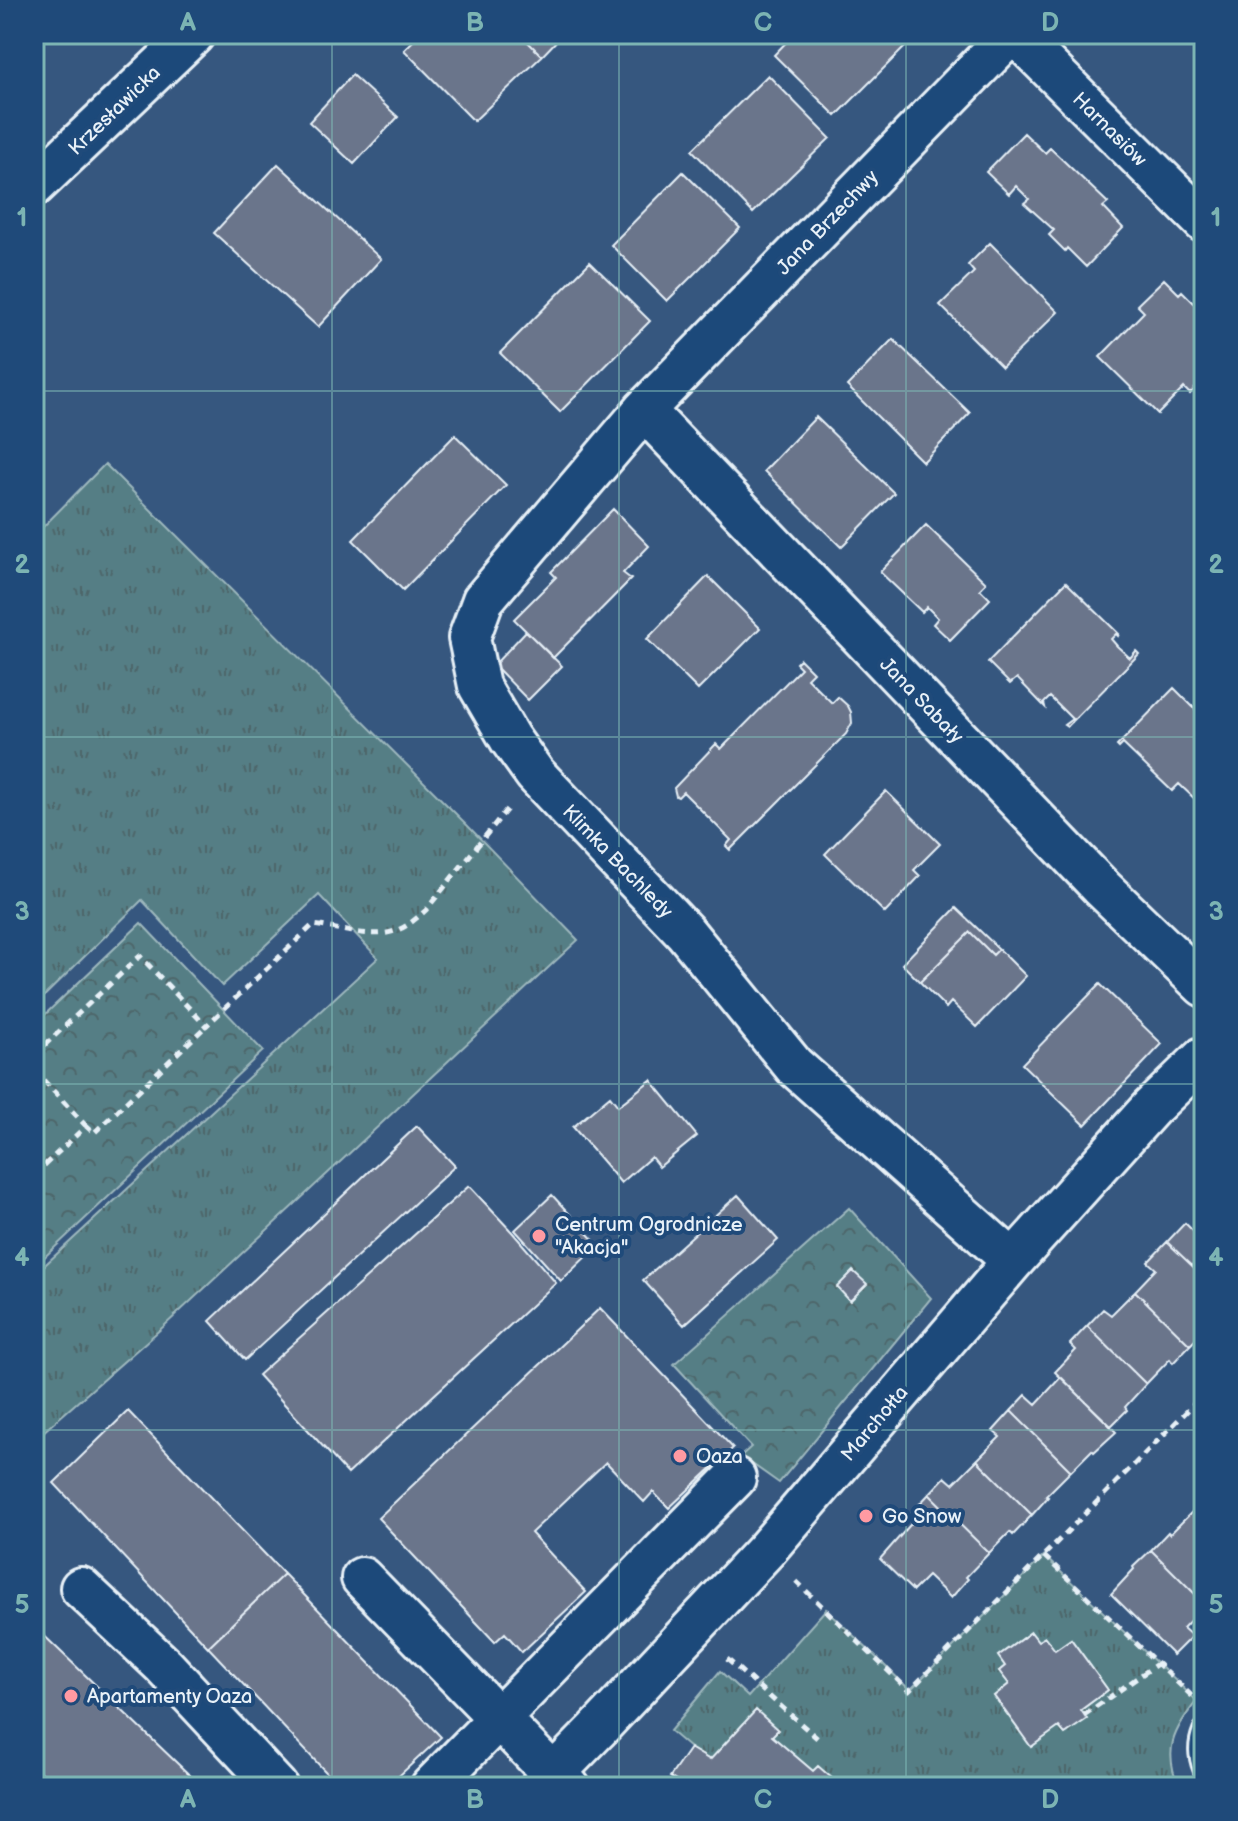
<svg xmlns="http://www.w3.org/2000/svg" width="1238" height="1821" viewBox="0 0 1238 1821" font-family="'Balsamiq Sans',sans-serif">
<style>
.grass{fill:url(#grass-tufts);stroke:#9eb8be;stroke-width:2;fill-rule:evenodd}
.park{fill:url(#park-crowns);stroke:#9eb8be;stroke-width:2}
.building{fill:#6b748b;stroke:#e8f1f8;stroke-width:2}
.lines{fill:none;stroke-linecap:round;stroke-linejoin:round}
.lane-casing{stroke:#e8f1f8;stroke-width:26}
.street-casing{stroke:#e8f1f8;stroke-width:46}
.path{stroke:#e8f1f8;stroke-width:5;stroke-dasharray:8 6;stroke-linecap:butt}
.lane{stroke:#1f4a7a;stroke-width:20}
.street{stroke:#1f4a7a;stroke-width:40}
.grid{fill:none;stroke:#7cb4b3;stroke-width:2;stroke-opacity:0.55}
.poi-dot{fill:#ff9aa2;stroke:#1f4a7a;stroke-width:3}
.labels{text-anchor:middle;stroke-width:8;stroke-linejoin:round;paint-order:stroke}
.street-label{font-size:20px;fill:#e8f1f8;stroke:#1f4a7a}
.poi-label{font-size:20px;fill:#e8f1f8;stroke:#1f4a7a;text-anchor:start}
.neatline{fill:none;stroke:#7cb4b3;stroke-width:3}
.grid-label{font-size:26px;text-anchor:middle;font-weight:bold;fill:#7cb4b3}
</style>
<defs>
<pattern id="grass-tufts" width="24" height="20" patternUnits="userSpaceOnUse" patternTransform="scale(2)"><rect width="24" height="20" fill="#547e85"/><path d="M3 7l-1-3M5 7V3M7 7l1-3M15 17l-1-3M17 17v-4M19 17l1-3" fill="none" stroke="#4e666a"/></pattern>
<pattern id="park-crowns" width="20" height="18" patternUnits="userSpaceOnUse" patternTransform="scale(2)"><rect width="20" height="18" fill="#547e85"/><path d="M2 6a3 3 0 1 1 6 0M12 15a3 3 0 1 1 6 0" fill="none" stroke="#4e666a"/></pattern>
</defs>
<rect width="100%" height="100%" fill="#36577f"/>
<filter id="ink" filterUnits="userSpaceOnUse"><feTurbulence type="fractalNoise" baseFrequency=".0125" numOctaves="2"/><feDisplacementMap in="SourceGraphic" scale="16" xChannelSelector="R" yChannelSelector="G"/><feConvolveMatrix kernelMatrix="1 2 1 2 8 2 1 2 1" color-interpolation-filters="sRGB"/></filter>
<g filter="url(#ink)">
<path class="grass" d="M105,464l361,360 112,116 -415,387 -129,113v-165l344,-317 -59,-63 -97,91 -80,-86 -108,106v-470z
M1044,1556l153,145c-24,29 -34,50 -18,86h-337l-24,-21 -5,5 -41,-35 5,-6 -67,30 -20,-12 -20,-17 50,-60 28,26 78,-88 84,81zM1031,1632l7,9 17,9 16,-11 37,51 -27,20 5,9 -21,15 -6,-7 -28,19 -37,-50 15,-12 -10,-13 6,-5 -7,-10z"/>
<path class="park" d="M141,923l122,128 -229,216v-242z
M849,1208l82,90 -152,185 -38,-27 10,-9 -77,-83z"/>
<path class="building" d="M420,34h100l22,22 -68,65 -70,-71z
M520,34h43l-21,22z
M794,34h112l6,6 -76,76 -62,-61z
M352,75l46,42 -44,47 -45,-42z
M768,75l62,63 -77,75 -61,-63z
M1024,133l21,20 5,-5 58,55 -5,4 20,21 -37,39 -19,-19 -2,3 -16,-16 5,-5 -30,-27 5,-4 -13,-13 -7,8 -23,-22z
M278,164l103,95 -63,68 -104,-94z
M683,172l57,56 -73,73 -56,-56z
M990,243l68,69 -56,55 -62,-62 34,-33 -6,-7z
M590,262l60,59 -90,91 -60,-59z
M1164,279l15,15 3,-3 17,17 -3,3 6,6 2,-2v64l-14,15 -6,-6 -26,26 -58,-57 44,-45 -7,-7z
M893,339l77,74 -47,49 -76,-76z
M816,417l78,76 -53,54 -77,-76z
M455,435l51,50 -103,105 -50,-50z
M613,509l36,37 -26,27 8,6 -78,79 -39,-39 42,-42 -5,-5z
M926,525l60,58 -6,6 10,10 -40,41 -17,-16 5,-6 -11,-11 -5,5 -42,-40z
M708,576l52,52 -62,62 -51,-51z
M1066,582l53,52 -1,2 -2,-2 -5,5 6,7 13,12 6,-7 3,3 -72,73 -3,-2 8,-6 -22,-22 -6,6 1,4 -28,-29 -7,6 -22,-22z
M526,631l36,35 -34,34 -34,-35z
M800,659l13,13 -6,6 25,25 6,-6 10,9 3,6 1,11 -6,11 -116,116 -4,-4 5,-6 -48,-48 -5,5 -2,-1 -2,-8 42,-44 5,5 80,-81 -5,-5z
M1174,688l30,30v75l-7,8 -18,-17 -7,7 -49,-47 -4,4 -2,-2z
M886,791l54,53 -26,26 6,6 -35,37 -60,-59z
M956,908l43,41 -6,6 -23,-23 -50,50 -18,-18z
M970,932l23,23 6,-6 27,27 -49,51 -26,-25 -5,6 -26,-26z
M1100,984l62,60 -77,81 -63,-61z
M651,1080l46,56 -38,31 -8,-10 -30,26 -48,-56 37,-31 8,10z
M417,1126l38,40 -210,194 -35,-39z
M469,1186l43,46 44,51 -208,191 -90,-99z
M552,1195l46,50 -37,36 -46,-51z
M738,1195l40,45 -94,85 -41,-45z
M1204,1219v58l-37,-35 18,-19 8,8z
M1167,1242l37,35v54l-14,14 -55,-54 21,-22 -8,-7z
M853,1271l14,13 -17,17 -13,-14z
M1135,1291l55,54 -17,18 -3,-4 -24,25 -59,-58 16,-17 8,6z
M600,1308l133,140 -64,60 -16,-16 -9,10 -38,-40 -75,71 55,59 -64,60 -17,-19 -10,9 -117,-124z
M1087,1326l59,58 -21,23 2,3 -16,16 -56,-54 21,-22 -6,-6z
M1061,1377l55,55 -22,20 -2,-2 -21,21 -60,-60 15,-16 10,9z
M128,1411l156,163 -76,73 -154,-164z
M1011,1411l60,60 -25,25 2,1 -16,18 -55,-55 23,-23 -7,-6z
M977,1460l55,55 -19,20 -3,-3 -21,21 -60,-59 16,-17 8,7z
M929,1494l60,59 -23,24 2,2 -17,19 -23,-22 -15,15 -33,-32 37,-42 -5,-5z
M1204,1500v20l-10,-10z
M1194,1510l10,10v83l-53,-53 17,-18 2,2z
M1151,1550l53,53v3l-21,22 9,8 -19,19 -62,-61 23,-25 -1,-2z
M284,1574l157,163 -54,50h-27l-8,-8 -8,8h-4l-132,-140z
M34,1626l168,161h-147l-21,-21z
M1031,1632l7,9 7,-4 10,13 16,-11 37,51 -27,20 6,9 -22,15 -6,-7 -28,20 -37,-51 15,-12 -10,-13 6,-5 -7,-10z
M756,1710l22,20 -6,6 41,35 5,-5 24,21h-157l-15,-10 20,-29 20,12z"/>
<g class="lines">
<g class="lane-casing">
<path id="lane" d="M1204,1731c-5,12 -5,25 0,37"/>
</g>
<g class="street-casing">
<path id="street" d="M1011,34l-367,376 -161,190 -14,38 10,48 31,53 25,35 150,158 109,134 219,195
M1017,34l13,15 174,173
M34,186l160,-152
M644,410l456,476 104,100
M362,1578l191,196 16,13
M81,1588l83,78 113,121
M431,1787l304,-309
M541,1787l56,-57 169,-180 247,-289 138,-153 53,-51"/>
</g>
<path class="path" d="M34,1055l106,-99 66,70 107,-101c24,3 59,14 82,6 12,-4 22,-13 31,-21l81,-101
M34,1070l52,56
M34,1175l52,-49 8,7 112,-107
M1044,1556l151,143
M796,1581l113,110 295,-297
M727,1659l91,80
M1084,1715l73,-51"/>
<use href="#lane" class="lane"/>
<use href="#street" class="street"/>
</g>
</g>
<path class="grid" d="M332,34v1753M619,34v1753M906,34v1753M34,391h1170M34,737h1170M34,1084h1170M34,1430h1170"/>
<g class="poi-dot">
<circle cx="539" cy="1236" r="8"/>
<circle cx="680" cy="1456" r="8"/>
<circle cx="866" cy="1516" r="8"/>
<circle cx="71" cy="1696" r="8"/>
</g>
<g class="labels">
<g class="street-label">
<text transform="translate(114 110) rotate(-44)" y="7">Krzesławicka</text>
<text transform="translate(1110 129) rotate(45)" y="7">Harnasiów</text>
<text transform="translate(827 222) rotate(-46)" y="7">Jana Brzechwy</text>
<text transform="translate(922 700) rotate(46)" y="7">Jana Sabały</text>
<text transform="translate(618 861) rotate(46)" y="7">Klimka Bachledy</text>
<text transform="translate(874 1423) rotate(-50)" y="7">Marchołta</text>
</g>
<g class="poi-label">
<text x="555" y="1231">Centrum Ogrodnicze<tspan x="555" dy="23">"Akacja"</tspan></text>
<text x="696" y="1463">Oaza</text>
<text x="882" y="1523">Go Snow</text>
<text x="87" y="1703">Apartamenty Oaza</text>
</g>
</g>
<rect width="1238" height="1821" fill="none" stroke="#1f4a7a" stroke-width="88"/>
<rect x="44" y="44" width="1150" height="1733" class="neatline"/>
<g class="grid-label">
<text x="188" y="31">A</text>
<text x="475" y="31">B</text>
<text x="763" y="31">C</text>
<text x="1050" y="31">D</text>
<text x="22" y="226">1</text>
<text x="1216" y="226">1</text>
<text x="22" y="573">2</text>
<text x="1216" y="573">2</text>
<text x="22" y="920">3</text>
<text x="1216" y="920">3</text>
<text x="22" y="1266">4</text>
<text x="1216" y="1266">4</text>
<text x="22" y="1613">5</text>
<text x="1216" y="1613">5</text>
<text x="188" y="1808">A</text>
<text x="475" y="1808">B</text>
<text x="763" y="1808">C</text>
<text x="1050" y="1808">D</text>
</g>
</svg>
